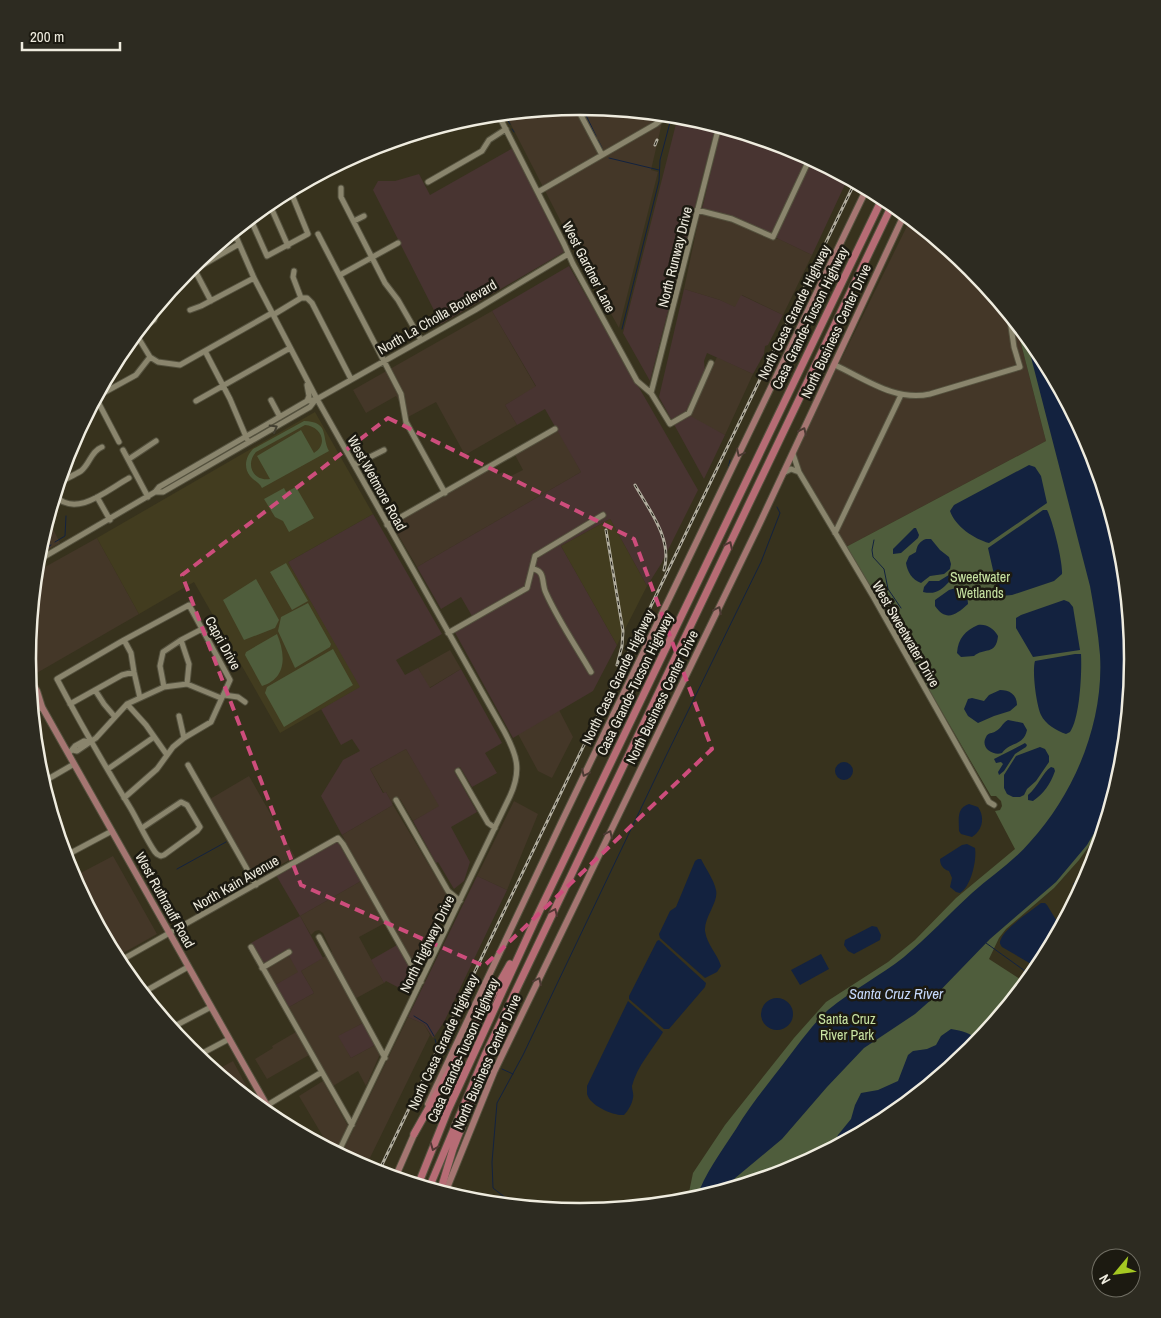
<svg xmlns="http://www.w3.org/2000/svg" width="1161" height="1318" viewBox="0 0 1161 1318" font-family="'Archivo Narrow',sans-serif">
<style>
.commercial{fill:#443728}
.industrial{fill:#483431}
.built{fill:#423c1f}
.green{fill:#4f5d3c;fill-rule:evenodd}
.water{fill:#13223f}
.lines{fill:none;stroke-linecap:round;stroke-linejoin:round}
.stream{stroke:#13223f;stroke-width:1}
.minor-casing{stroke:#54513e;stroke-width:7}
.major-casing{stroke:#54513e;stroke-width:8}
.highway-casing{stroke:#54513e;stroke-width:9}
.minor{stroke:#8a856d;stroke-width:5}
.major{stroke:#a57672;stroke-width:6}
.highway{stroke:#b76c75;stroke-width:7}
.rail-casing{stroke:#b1ad9e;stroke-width:3}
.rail{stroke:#1c1a11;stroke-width:1;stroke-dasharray:4;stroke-linecap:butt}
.oneway{stroke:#423f31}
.oneway2{stroke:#4c3a33}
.oneway3{stroke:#523734}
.marked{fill:none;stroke:#cd4d7c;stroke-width:4;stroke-dasharray:10 6;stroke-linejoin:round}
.labels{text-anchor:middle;stroke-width:5;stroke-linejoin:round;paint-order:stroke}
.street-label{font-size:14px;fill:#efecdf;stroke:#1c1a11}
.park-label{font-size:14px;fill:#c7e2a2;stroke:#1c1a11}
.water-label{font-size:15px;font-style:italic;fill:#c7dafe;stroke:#1c1a11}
.rim{fill:none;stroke:#efecdf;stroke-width:2.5}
</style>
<rect width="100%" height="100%" fill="#37321d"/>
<path class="commercial" d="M581,106l83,8 -13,56 7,2 -39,156 -43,-77 -71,-138z
M700,213l39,11 30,14 10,1 33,16 -29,60 -41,-20 -6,13 -16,-8 -36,-11z
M911,218l61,50 43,52 31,121 -200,106 -46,-80 -5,-10 1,-6z
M492,311l44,76 -31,18 12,20 -52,30 -29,-53 -28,15 -12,-21 -30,17 -13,-23z
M717,357l36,17 -28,61 -36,-18z
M556,426l25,46 -164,95 -27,-46 102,-58 6,11 5,-2 4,6 16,-8 -10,-19z
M48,519l12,24 -22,12v-4z
M97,538l42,76 -104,60 -7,-15 8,-87z
M450,650l11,19 -32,19 -11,-20z
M559,710l14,27 -21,41 -14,-7 -20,-37z
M406,749l34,57 -27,15 -13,-22 -8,4 -6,-11 -2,1 -14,-24z
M249,776l46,81 -40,22 -45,-80z
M514,801l24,13 -31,76 -30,-14z
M393,805l58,97 -32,73 -77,-140z
M113,856l44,78 -41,23 -43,-80z
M361,881l24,42 -26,14 25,46 -33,18 12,22 -24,13 12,22 24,-13 5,9 -14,32 -8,-15 -25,15 -44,-79 25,-14 -13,-22 31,-19 -9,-19 -4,-3 -4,1 -4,4 -11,-19z
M289,956l10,16 -24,13 -9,-16z
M408,1017l16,7 6,11 -65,133 -24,-13z
M296,1032l13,23 -42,24 -12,-20 18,-11 -1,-2z
M233,1061l22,41 -1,1 -39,-32z
M323,1081l25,45 -12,26 -5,-2 -32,-54z"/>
<path class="industrial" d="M678,116l11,1 27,8 -66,256 -27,-48z
M721,129l71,19 56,30 -36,77 -73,-35 -37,-11z
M513,148l51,104 -123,72 -68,-134 5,-9h17l24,-7 11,21z
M569,266l129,224 -37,74 -14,22 -37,-67 -49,27 56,99 -24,46 -80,47 -61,-111 20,-11 -11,-19 -20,12 -24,-42 164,-95 -36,-63 -28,16 -12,-20 31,-19 -44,-75z
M684,289l36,11 15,7 6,-12 42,20 -15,30 -3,1 -1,8 -11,20 -46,-21 -3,8 1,10 -20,42 40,22 -21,44 -45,-82z
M373,514l69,120 -46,26 9,15 13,-7 12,20 31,-19 41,74 -17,10 12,20 -25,14 -12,-20 -6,4 23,41 -26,15 19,35 -6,19 -10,8 -16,-27 -2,1 -23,-42 26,-15 -33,-57 -36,20 13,24 3,-1 7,13 -51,30 -21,-39 22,-36 17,-9 -8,-12 -11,6 -20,-36 38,-22 -71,-125z
M337,841l24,40 -61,35 23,42 -22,13 13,22 -25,14 -14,-22 23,-13 -9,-16 -3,-6 -23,14 -12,-21 49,-27 -24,-41z
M477,876l30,14 -63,132 -11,16 -9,-14 -16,-7z
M397,945l19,34 -7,14 -23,-12 -2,2 -13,-23z
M363,1023l12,22 -24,13 -13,-22z"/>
<path class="built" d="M315,412l58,102 -85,48 72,125 -80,46 -86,-151 -55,32 -42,-76z
M610,519l37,67 -30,59 -56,-99z"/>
<path class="green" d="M1015,320l25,32 52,96 31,103 10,108 -10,108 -15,48 -9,17 -20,28 -25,28 -48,41 -7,9 -10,21 37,24 -55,67 -84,69 -95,51 -105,32 6,-29 32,-48 69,-87 32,-36 62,-40 27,-22 41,-42 59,-49 -20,-38 5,-1 2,-4 -1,-5 -5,-5h-5l-145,-249 200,-106z
M304,421c26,1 17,15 25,30l-67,37c-3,-6 -8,-7 -12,-12 -7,-9 -4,-20 3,-27zM305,425c16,1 24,19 9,28l-13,-23 -44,26 13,23c-17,3 -25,-15 -14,-27z
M296,487l18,31 -25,14 -6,-11 -8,-4 -11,-18 20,-11 2,4z
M286,563l22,38 -16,9 -22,-38z
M256,579l23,41 -4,8 -31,12 -21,-40z
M308,603l23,41 -1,3 -35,21 -17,-37 3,-14z
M277,634c8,19 11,44 -15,52l-17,-31 1,-3z
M333,649l20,36 -69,42 -19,-34 2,-6z"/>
<path class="water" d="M1025,334l15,18 52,96 31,103 10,108 -10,108 -7,22 -17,36 -12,20 -31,37 -66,57 -58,60 -17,15 -51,34 -37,39 -45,52 -48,40 -10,12 -28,8c9,-26 25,-47 40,-70 14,-23 31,-44 48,-66 14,-18 27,-37 44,-53 24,-20 52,-34 76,-53 24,-20 45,-43 68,-64 19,-17 41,-31 58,-51 45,-49 74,-120 70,-187 -2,-24 -6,-46 -10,-69z
M1029,465l6,2 6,9 6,27 -58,40c-15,-4 -34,-17 -39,-32l4,-6z
M1043,510h4c6,11 16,53 15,64l-8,7 -42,14 -11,1 -3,-4 -10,-44z
M914,528h2l3,7 -1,3 -17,15 -8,1v-5z
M926,539h5l9,11 9,7 2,7 -1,5 -6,5 -14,2 -9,7c-9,-3 -14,-12 -15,-20l3,-7 7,-4c1,-7 4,-11 10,-13z
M952,573l4,6 -3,3 -3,-1c-9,9 -14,14 -27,11l1,-5 5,-6h10z
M959,587l8,6 1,11c-12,11 -22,18 -33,2v-6l14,-10z
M1064,600l5,2 4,5 7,43 -47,7 -17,-29v-10l5,-3z
M978,625c9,-1 15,3 20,11 -2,20 -14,11 -24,20l-13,1 -4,-4c1,-15 8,-22 21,-28z
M1075,654h6c1,18 -1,64 -11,78l-4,2c-9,-3 -21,-10 -25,-19 -5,-11 -9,-45 -6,-54z
M1000,690c9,0 17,4 17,15l-7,6 -16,5 -16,7 -10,-7 -4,-7 4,-10 4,-1 12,3 5,-6z
M1008,720l15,3 4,7c-4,17 -17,11 -25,23 -9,3 -22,-5 -16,-16 2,-5 6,-3 10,-6 5,-2 6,-8 12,-11z
M1025,743l2,2 -1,2 -11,7 -11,17 -5,4 -1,-3 5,-8 -2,-2 -5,1 -2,-4c10,-5 20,-10 31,-16z
M1040,747l5,2 4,7v6l-13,19 -9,8 -3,6 -4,2h-7l-6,-3 -3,-6v-13l12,-19z
M835 771a9 9 0 1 1 18 0a9 9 0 1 1-18 0Z
M1051,767l3,1 1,3c-5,14 -11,22 -22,30l-5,-1v-5c10,-8 14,-22 23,-28z
M969,804l9,3c7,10 5,23 -6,30l-11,-3 -2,-3c0,-11 -3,-23 10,-27z
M967,844l8,4c2,12 -4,39 -15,45l-4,-1 -6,-5 2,-9 -3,-7c-6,-2 -9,-6 -9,-12l22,-14z
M698,859h3c5,10 13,21 15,31 3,12 -12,27 -11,41 2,14 12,22 16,35l-4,6 -12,6 -45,-40 -1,-4 11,-23 6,-4 19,-46z
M1095,859l-4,12 -14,27 -4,-6v-8z
M1041,903h4l2,2 14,23 -23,40 -36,-21c-2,-3 -3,-4 -1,-8 4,-11 30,-28 40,-36z
M872,926l5,1 4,8 -1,5 -26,14 -6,-3 -4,-6 1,-5z
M659,940l47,43 -1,4 -36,42h-5l-35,-30v-3l28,-55z
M821,954l8,15 -29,16 -9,-15z
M761 1014a16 16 0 1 1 32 0a16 16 0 1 1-32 0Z
M628,1001l35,31c-10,17 -26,34 -31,54 0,4 2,8 1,12 -1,6 -5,13 -9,17 -10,1 -34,-9 -37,-21 0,-1 0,-7 0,-8z
M951,1029c11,2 21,3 27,14l-7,7 -84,69 -69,37 15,-10 5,-11 13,-16 4,-14 6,-12 17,-3 20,-9 10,-26 5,-4 14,-2 9,-4 5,-9z"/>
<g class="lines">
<path class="stream" d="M583,109l13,27
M504,114l6,10
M512,129l2,3
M598,140l4,8
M609,158l50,12
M622,329l37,-148 1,-21 12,-45
M728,469l2,-9
M874,540l-2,10 1,7 11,12 4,20 13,19
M55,542l10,-6 1,-20
M38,552l13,-7
M177,869l49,-27
M986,943l46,33
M414,1016l13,8 7,12
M435,1039l1,4
M446,1048l4,2
M502,1069l11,5
M516,1206l-23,-18 -1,-26 5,-59 26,-48 142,-297 96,-196 19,-49 -3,-6"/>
<g class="minor-casing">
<path id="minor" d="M576,106l26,49
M498,114l66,130 9,20 64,117 14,12 19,31 19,-11 22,-50
M428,182l54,-31 7,-11 17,-11
M341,188v9l44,86 13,17 23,40
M538,192l118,-68 5,-4 -1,-6
M269,203l19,43
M697,210l35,9 41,18 37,-79
M250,218l17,38 41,-22 -18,-44
M354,221l10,-5
M234,232l20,46 63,121 187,332c13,24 18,39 6,65l-172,357
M318,234l83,160 5,28 39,71
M192,265l19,36
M194,270l45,-26
M294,271l-1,6 8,21h6l5,5 39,76
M340,275l58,-32
M190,310l11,-4 53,-28
M273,315l28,-17
M138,331l16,-11 6,-16
M136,334l14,23
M205,351l25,48 17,40
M835,365c30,14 61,37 95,29l90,-27 -6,-20 -5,-34
M651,393l68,-267
M96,397l40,-22 14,-18 8,5 22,3 92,-52
M96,398l23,44
M271,400l9,17
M196,401l94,-53
M307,401l2,-5 -2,-11
M123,450l25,47
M129,459l27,-18
M354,465l30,-15
M799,472l75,126 115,204 5,3
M783,473l8,-4 8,3 -6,-18
M59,483c7,-4 15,-8 22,-12 9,-7 10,-20 21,-24
M155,492h8l147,-85 6,-8
M55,496c22,22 52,-6 74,-18
M97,497l13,23
M387,525l168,-96
M835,533l66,-138
M37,561l118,-69 4,-5 148,-86 10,-2 158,-89 93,-56
M532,569c14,1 9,14 14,24 12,27 30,53 45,79
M448,633l79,-45 8,-32 68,-41
M124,640l7,13 3,19 6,26
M181,640l8,24 -2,20
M164,687l-4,-21 3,-14 18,-12 21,-11
M95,690l9,14 11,13
M224,695l14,2 7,5
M70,704l52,-29 12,-3
M127,704l19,21 21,30
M33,713l9,-6
M179,716l5,22
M73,750l4,1 19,-13 31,-34 37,-17 23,-3 34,14
M70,752l5,-6 9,-5 4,1
M188,765l68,120
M108,769l46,-32
M458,771l30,52 7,5
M43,782l31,-18
M124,798l33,-29 16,-22 11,-9 27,-16 19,-42 -41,-75 -65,35 -67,39c23,44 48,87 74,130 8,14 15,30 24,43 2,3 3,3 6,4l3,-1 33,-24 3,-4 -13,-22 -6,-3 -39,26
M396,800l52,91 12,10
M65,856l47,-25
M319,937l66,121
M251,947l101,178
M118,962l220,-124 5,6 78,138
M262,968l27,-16
M142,993l46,-26
M171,1028l40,-21
M197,1056l32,-17
M261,1109l61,-37"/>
</g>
<g class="major-casing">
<path id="major" d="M29,677l8,14 5,16 18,32 206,365 7,8 6,10
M32,700l10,7
M428,1104l134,-283 305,-633
M395,1178l21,-48
M445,1193l49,-121 264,-545 147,-314"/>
</g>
<g class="highway-casing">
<path id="highway" d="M414,1134l96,-170
M418,1185l30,-75 90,-196 345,-717
M429,1188l56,-133 408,-852
M440,1192l13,-43 34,-87"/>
</g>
<use href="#minor" class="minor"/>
<use href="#major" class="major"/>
<use href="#highway" class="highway"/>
<g class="rail-casing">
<path id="rail" d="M655,145l2,-5
M635,485c14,25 38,54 29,85
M606,530l17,101 -1,15 -5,19
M378,1173l477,-991"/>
</g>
<use href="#rail" class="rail"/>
</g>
<defs><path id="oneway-chevron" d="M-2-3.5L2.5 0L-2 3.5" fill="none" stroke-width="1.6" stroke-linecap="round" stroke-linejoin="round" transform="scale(1.25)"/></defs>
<use class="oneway" href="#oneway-chevron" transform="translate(274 428) rotate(-30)"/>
<g class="oneway2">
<use href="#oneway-chevron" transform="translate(803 431) rotate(-64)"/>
<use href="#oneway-chevron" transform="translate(740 453) rotate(116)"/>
<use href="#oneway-chevron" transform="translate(718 610) rotate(-64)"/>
<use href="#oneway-chevron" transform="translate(585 773) rotate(116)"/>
<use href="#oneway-chevron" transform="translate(609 834) rotate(-64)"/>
<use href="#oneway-chevron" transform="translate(538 981) rotate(-64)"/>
</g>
<g class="oneway3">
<use href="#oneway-chevron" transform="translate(729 545) rotate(-64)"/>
<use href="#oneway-chevron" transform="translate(554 912) rotate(-65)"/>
<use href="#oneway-chevron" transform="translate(434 1147) rotate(111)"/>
</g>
<path class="marked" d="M388,418l246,121 78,210 -228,217 -183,-81 -119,-310z"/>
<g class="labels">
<g class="street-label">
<text transform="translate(675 257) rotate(-76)" y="5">North Runway Drive</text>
<text transform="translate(589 267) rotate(63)" y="5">West Gardner Lane</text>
<text transform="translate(794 312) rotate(-64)" y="5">North Casa Grande Highway</text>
<text transform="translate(437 317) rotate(-30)" y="5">North La Cholla Boulevard</text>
<text transform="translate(810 318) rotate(-64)" y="5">Casa Grande-Tucson Highway</text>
<text transform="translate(836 331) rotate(-65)" y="5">North Business Center Drive</text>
<text transform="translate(377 483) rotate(61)" y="5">West Wetmore Road</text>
<text transform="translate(906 634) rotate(60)" y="5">West Sweetwater Drive</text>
<text transform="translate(223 643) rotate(61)" y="5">Capri Drive</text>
<text transform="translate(618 677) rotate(-64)" y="5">North Casa Grande Highway</text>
<text transform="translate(635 684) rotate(-64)" y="5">Casa Grande-Tucson Highway</text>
<text transform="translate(662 697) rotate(-64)" y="5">North Business Center Drive</text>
<text transform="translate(236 883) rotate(-30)" y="5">North Kain Avenue</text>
<text transform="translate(165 900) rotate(61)" y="5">West Ruthrauff Road</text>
<text transform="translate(427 944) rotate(-64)" y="5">North Highway Drive</text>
<text transform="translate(443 1042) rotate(-65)" y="5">North Casa Grande Highway</text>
<text transform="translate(463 1050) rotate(-66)" y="5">Casa Grande-Tucson Highway</text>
<text transform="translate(487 1062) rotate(-66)" y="5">North Business Center Drive</text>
</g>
<g class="park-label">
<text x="980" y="582">Sweetwater<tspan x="980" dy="16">Wetlands</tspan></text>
<text x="847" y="1024">Santa Cruz<tspan x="847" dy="16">River Park</tspan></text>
</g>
<g class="water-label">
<text x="896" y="999">Santa Cruz River</text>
</g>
</g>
<path d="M0 0H1161V1318H0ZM36 659a544 544 0 1 1 1088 0a544 544 0 1 1-1088 0Z" fill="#2d2b21" fill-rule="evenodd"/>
<path class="rim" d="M36 659a544 544 0 1 1 1088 0a544 544 0 1 1-1088 0Z"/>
<g transform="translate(1116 1273) rotate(241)"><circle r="24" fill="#1c1a11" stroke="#706e63"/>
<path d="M0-4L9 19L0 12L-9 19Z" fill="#a5c822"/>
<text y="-8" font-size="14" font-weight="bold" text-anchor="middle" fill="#efecdf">N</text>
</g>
<path d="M22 42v8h98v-8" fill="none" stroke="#efecdf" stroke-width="2.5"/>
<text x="30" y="42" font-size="15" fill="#efecdf" stroke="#1c1a11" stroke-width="4" paint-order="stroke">200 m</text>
</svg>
